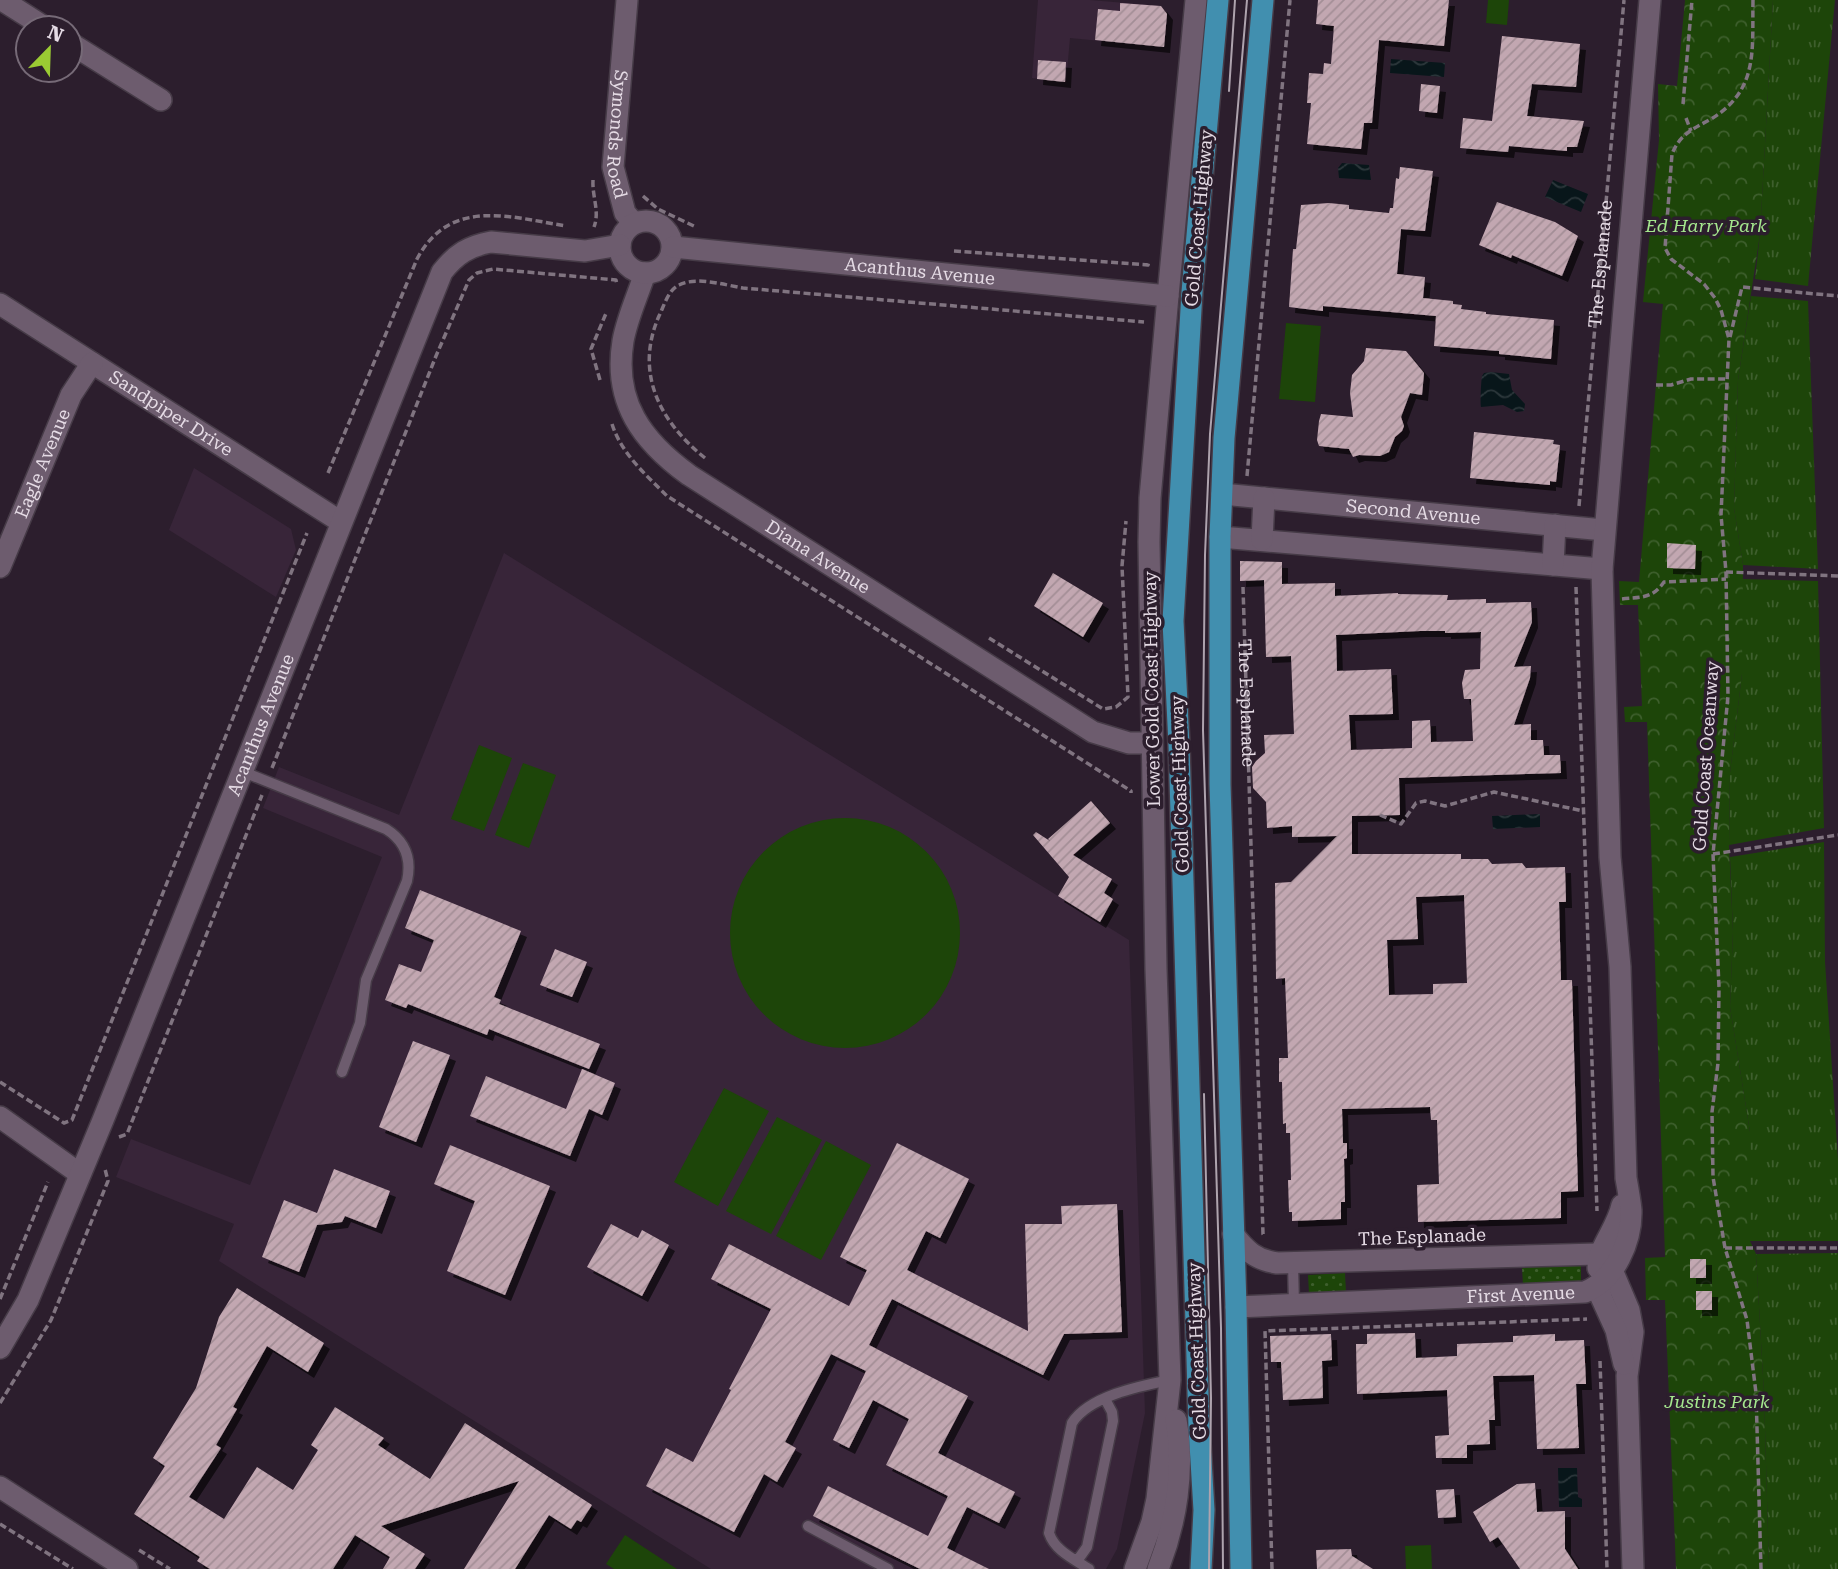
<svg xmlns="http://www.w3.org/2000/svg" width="1838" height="1569" viewBox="0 0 1838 1569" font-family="'Roboto Serif',serif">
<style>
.built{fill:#382539}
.grass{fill:url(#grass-tufts)}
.park{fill:url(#park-crowns)}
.garden{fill:url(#garden-dots)}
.pitch{fill:#1d4509}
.water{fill:url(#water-waves)}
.building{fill:url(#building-hatch);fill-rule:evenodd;filter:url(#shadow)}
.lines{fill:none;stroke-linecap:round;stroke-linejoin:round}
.service-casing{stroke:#463b47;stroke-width:13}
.minor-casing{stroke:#463b47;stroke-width:24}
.tertiary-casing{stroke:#463b47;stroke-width:24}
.trunk-casing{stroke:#463b47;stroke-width:24}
.path{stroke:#807480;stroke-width:3.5;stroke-dasharray:7 3.5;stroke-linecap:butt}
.service{stroke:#6d5c6e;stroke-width:10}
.minor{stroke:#6d5c6e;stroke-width:21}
.tertiary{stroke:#6d5c6e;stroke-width:21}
.trunk{stroke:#418faf;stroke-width:21}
.tram{stroke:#aea3ae;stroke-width:2}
.labels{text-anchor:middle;stroke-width:7;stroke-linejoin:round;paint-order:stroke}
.street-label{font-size:18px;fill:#e5dbe5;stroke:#2c1e2d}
.park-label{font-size:18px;font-style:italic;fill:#a5e78e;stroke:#2c1e2d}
</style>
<defs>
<pattern id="grass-tufts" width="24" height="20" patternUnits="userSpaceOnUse" patternTransform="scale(1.75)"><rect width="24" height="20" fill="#1d4509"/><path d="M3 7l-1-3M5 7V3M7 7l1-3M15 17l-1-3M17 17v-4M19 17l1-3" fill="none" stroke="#3e5f2d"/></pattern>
<pattern id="park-crowns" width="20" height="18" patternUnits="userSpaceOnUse" patternTransform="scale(1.75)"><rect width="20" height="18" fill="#1d4509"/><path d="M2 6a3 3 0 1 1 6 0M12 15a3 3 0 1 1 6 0" fill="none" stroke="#3e5f2d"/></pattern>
<pattern id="garden-dots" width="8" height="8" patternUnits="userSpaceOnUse" patternTransform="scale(1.75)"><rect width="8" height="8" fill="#1d4509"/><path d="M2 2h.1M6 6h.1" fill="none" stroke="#3e5f2d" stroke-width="1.8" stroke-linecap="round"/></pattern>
<pattern id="water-waves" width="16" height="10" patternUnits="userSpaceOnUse" patternTransform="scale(1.75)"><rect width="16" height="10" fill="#08161a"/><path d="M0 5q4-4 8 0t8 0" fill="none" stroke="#2c373b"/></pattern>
<pattern id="building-hatch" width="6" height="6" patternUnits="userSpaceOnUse" patternTransform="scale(1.75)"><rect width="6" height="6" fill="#c2a7b1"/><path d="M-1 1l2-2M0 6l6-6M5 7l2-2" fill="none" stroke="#a38e96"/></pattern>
<filter id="shadow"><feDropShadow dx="6" dy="6" stdDeviation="0" flood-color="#0009"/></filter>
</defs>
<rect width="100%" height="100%" fill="#2c1e2d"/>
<path class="built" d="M1038,0h52l71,6 6,8 -3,33 -94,-9 -4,44 -34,-4z
M194,468l97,61 5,21 -20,47 -107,-67z
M504,553l625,387 16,473 -28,136 -11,20h-395l-492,-308 15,-37 -118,-47 15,-38 119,46 132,-328 -119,-49 16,-41 120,48z"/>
<path class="grass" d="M1773,0h62l-27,286 -53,-7 5,-45z
M1751,296l57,5 10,268 -75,-4 -9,-57 4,-128z
M1741,579l77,2 6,247 -95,17 1,-72 12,-99z
M1824,842l1,120 13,198v81h-88v-109l-20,-125 3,-75 -3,-75z
M1838,1253v316h-69l-5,-175 -8,-140z"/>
<path class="park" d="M1685,0h88l-13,234 -22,146 -4,128 9,57 -1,109 -12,99 -1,72 4,87 -3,75 20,125v109l6,13 8,140 5,175h-93l-11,-269h-19l-1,-42 20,-1 -18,-535h-22l-1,-15 18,-1 -4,-101h-18l-1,-24 20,1 24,-278 -20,-2 16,-162 -1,-56 19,2z"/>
<path class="garden" d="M1581,1265v19l-58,2 -1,-19z
M1345,1273l1,19 -37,1 -1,-18z"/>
<path class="pitch" d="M1488,0h21l-2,25 -21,-2z
M1286,323l35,3 -6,76 -36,-3z
M479,745l33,13 -28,73 -33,-12z
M523,763l33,12 -27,73 -34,-13z
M730 933a115 115 0 1 1 230 0a115 115 0 1 1-230 0Z
M724,1088l45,23 -51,95 -44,-24z
M777,1117l45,23 -51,94 -45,-23z
M826,1141l45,24 -50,95 -45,-24z
M625,1535l52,34h-63l-8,-5z
M1431,1545l1,24h-26l-1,-23z"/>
<path class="water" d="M1391,59l54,4 -1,14 -54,-4z
M1342,163l27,2 2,15 -32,-2 -1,-10z
M1553,180l35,14 -7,18 -36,-15z
M1491,372l18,2 3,16 13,14 -1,7 -7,1 -14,-7 -22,2c-1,-2 0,-26 1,-31l2,-3z
M1540,814v13l-47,2 -1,-13z
M1558,1468h19l1,29 4,2v8h-23z"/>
<path class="building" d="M1318,0h131l-5,46 -65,-6 -7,83h-8l-3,26 -54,-5 4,-41h-4l2,-30 14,1 1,-11 7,1 3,-38 -18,-2z
M1120,3l41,3 6,8 -3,33 -69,-7 3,-31 22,2z
M1502,36l78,8 -4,43 -44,-3 -5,32 57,5 -7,26h-10v4l-58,-5 -1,6 -48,-4 3,-30 29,3z
M1038,60l28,2 -1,20 -28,-3z
M1421,84l19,2 -3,27 -18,-2z
M1400,167l33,4 -8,60 -24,-2 -4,45 28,3 -2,21 30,3v3l9,1 -1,4 25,3v2l68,6 -3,39 -52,-5v-3l-65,-5 2,-30 -113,-10v5l-34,-4 4,-58h3l5,-44 28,-2 20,2v4l40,4 1,-5h3l3,-30 3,1z
M1497,202l58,20 23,14 -16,40 -50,-21 -1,3 -32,-13z
M1366,348l40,3 18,22 -2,22 -12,-2 -9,24 3,9 -2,5 -7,6 -6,15 -9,4 -21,-1 -6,2 -4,-8 -30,-3 -2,-6 2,-19 2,-7 32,3 -3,-24 2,-18 12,-14z
M1474,432l80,8 -1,4 7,1 -4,37 -6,-1v4l-80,-7z
M1667,543l29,2 -1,24 -28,-1z
M1240,561l42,1v22l53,-1v13l63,-3v1l50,1 -1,5 39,-1v4l45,-1 1,20 -18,45 17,-1 -1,12 -16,47 17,-1v16h12l1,15h16l1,18 -162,5 1,37 -48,1v38h109v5h27l4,5 30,-1 4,5 39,-1 1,35h-7l2,78h11l6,211 -17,1v26l-143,4 -1,-37 22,-1 -2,-64h-6l-1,-13 -88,2 1,34h4v15l-3,1 1,43h-4v17l-49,2v-9h-3l-1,-32h3l-1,-47h-4v-10l-3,1 -1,-42h-3v-24h9l-3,-80 -9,1 -1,-96 16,-1 46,-46 -45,1v-11l-25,2 -1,-26 -13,-14 -1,-21 4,-6 9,-8 -1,-18 30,-1 -3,-78 -25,1 -2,-77 -24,1zM1420,631h25v2l36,-1 -1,37 -15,1 -3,13 2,16h7l2,42 -42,1 -1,-22 -18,1v27l-61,2 -2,-35 44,-1 -2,-45 -54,2 -1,-36zM1464,895l3,88 -34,1v10l-44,1 -2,-55 31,-1 -2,-42z
M1053,573l50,30 -20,34 -49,-31z
M1091,801l19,22 -37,32 39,24 -8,14 9,6 -13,23 -42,-26 11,-19 -36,-42 3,-3 14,9 -2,-2z
M420,890l101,41 -27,66 7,3 -2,4 101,40 -11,25 -100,-40 -2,6 -79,-31 -2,4 -21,-8 14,-36 22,8 13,-32 -29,-12z
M555,949l32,13 -15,35 -32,-12z
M413,1041l37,14 -34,87 -37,-15z
M582,1069l33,14 -13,32 -13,-6 -19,47 -100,-40 16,-40 80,33z
M897,1143l72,36 -29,59 -14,-7 -19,39 121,61 -3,-107h37l-1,-18 56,-2 5,128 -58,2 -21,41 -151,-76 -23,46 99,51 -30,57 77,39 -16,31 -32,-16 -20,41 42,21h-69l-107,-53 15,-30 100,50 20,-40 -62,-31 23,-46 -36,-19 -24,48 -16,-8 33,-69 -35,-17 -46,88 11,6 -19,34 -13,-8 -30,58 -88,-46 20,-38 27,14 38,-72 -2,-1 42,-80 -60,-30 18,-35 120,62 18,-36 -27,-13z
M450,1145l100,41 -45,109 -58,-24 28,-70 -41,-17z
M334,1169l56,22 -14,37 -31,-12 -3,6 -25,3 -18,47 -37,-15 22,-57 33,13z
M611,1224l27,14 4,-8 27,15 -27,51 -55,-29z
M1690,1259h16v19h-16z
M237,1288l87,55 -16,29 -41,-26 -34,61 4,2 -21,36 5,3 -32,49 35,22 33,-52 36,23 25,-40 -7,-5 24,-38 49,31 -6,7 52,34 35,-56 127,82 -11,17 -4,-2 -6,9 -22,-14 -34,54h-51l55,-88 -138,45 44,28 -10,15h-32l7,-12 -35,-22 -22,34h-123l-13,-8 3,-4 -66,-43 31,-48 -12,-8 43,-70 23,-71z
M1696,1291h16v19h-16z
M1415,1333l1,25 41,-2v-12l56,-2v-6l42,-2v7l29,-1 2,44h-10l3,64 -42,1 -3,-74 -41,1 2,44h-6l1,24 -23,1v13h-31l-1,-22 14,-1 -2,-45 -90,4 -1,-50h11v-10z
M1331,1334l1,26 -10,1 1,37 -40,2 -2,-38h-10l-1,-26z
M1535,1483l2,29 28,-1v38l13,20h-58l-22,-32 -8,5 -17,-30 44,-28z
M1454,1489l2,28 -18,1 -2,-28z
M1351,1549l1,7 21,13h-56l-1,-19z"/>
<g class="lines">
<g class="service-casing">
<path id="service" d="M241,771l145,58c19,12 26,29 21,52l-41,99 -6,43 -18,49
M1293,1263l1,42
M808,1526l80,43
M1077,1561l10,-14 26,-126 -1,-9 -7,-13
M1089,1569c-15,-10 -34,-18 -40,-36l23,-110c17,-27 68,-37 98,-43"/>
</g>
<g class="minor-casing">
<g id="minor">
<path d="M2,0l44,28"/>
<path id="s3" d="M627,0l-14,167 12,46 9,10"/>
<path d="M70,43l91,57"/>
<path id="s4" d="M645,273c-7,22 -18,45 -22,68 -10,61 19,100 66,134l404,257 36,11h22"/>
<path id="s5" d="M0,304l341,218"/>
<path id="s6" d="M1222,494l382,36"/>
<path d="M1220,537l382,32"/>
<path d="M1262,540l2,-42"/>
<path d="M1553,565l2,-40"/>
<path id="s7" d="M0,567l71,-172 21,-32"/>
<path d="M0,1117l80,57"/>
<path d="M1612,1270l17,40 4,22 -6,44 6,193"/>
<path d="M1599,1284l2,13 15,33 8,34"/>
<path d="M1135,1569l17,-47 5,-23 13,-119 -14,-411 -7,-427 1,-44 18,-202 28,-296"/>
<path d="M1158,1569c18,-46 27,-99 18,-149"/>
</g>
</g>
<g class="tertiary-casing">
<g id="tertiary">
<circle cx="646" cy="247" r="26"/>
<path id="s8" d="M673,247l495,49"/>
<path d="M1233,1234c13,17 23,26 44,29l321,-9"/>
<path d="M1598,1268c0,-21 19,-39 24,-63"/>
<path id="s9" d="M1236,1307l349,-15c30,-12 47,-51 46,-82 -1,-10 -3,-21 -5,-32l-6,-211 -10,-110 -8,-288 48,-569"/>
<path id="s10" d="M0,1348l28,-48 75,-180 339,-848c14,-18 27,-26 49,-30l94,9 35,-6"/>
<path d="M0,1487l127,82"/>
</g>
</g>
<g class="trunk-casing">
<path id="trunk" d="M1201,1569l3,-59 -5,-83 -20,-682 -6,-124 19,-329 26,-292
M1241,1569l-5,-262 -16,-523v-247l4,-99 39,-438"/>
</g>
<g class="path">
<path d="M1753,0c-1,50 6,90 -42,119 -18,10 -31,15 -39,35l-7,94 6,11 33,25 11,14 6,12 8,29 -8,176 5,57 2,124 -15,158 6,133 -1,76 -6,49 1,65 12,71 22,72 9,73 5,176"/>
<path d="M1683,104l9,-104"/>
<path d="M1686,118l5,13"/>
<path d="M593,180c-1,17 7,31 1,47"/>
<path d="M643,196l15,13 38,18"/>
<path d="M954,251l194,14 1,-4"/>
<path d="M1730,337l12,-50 96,9"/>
<path d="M600,380l-9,-31 16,-38"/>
<path d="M1656,385h15l20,-6h36"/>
<path d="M612,424c9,29 34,51 55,72l464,295v2"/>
<path d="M705,458c-45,-36 -71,-85 -46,-142 5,-10 9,-26 20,-31 18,-9 45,0 64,3l401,34"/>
<path d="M328,473l89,-214c33,-62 93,-42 149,-33"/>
<path d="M1247,476l43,-476"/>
<path id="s1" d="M1579,506l45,-506"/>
<path d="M1726,572l112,4"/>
<path id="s2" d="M1243,587l20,647 2,2"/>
<path d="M1576,587l21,624"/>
<path d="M1622,599c19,-2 30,0 42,-17l62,-3"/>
<path d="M989,638l114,71 13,-2 12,-10 -6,-131 4,-45"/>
<path d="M272,768l164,-412 33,-76 8,-7 16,-4 123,11 1,5"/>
<path d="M1380,815l21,9 15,-21 9,-2 20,5 49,-14 89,19"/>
<path d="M1713,854l125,-19"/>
<path d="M0,1082l64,41 8,-3 235,-587"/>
<path d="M119,1137l8,-3 135,-339"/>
<path d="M1725,1248h113"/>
<path d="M0,1299l48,-117"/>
<path d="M1600,1361l7,208"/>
<path d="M0,1403l51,-83 57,-139 -3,-12"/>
<path d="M0,1524l73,45"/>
<path d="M139,1550l31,19"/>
<path d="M1272,1569l-7,-238 322,-12"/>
</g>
<use href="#service" class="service"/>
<use href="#minor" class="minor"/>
<use href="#tertiary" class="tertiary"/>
<use href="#trunk" class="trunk"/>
<path class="tram" d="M1229,91l6,-91
M1204,1094l7,304 -2,171
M1223,1569l-2,-241 -18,-598 2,-175 5,-121 37,-434"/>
</g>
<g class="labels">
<g class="street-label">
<text dy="6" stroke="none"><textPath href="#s3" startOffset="135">Symonds Road</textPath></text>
<text transform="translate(1199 218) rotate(-85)" y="6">Gold Coast Highway</text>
<text dy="6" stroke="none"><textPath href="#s1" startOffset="243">The Esplanade</textPath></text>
<text dy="6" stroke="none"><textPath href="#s8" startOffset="248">Acanthus Avenue</textPath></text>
<text dy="6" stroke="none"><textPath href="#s5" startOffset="203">Sandpiper Drive</textPath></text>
<text dy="6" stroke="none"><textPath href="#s7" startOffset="112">Eagle Avenue</textPath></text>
<text dy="6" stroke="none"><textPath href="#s6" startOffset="192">Second Avenue</textPath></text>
<text dy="6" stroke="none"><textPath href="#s4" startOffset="383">Diana Avenue</textPath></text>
<text transform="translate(1152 689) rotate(-91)" y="6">Lower Gold Coast Highway</text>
<text dy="6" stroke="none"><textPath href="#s2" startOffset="116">The Esplanade</textPath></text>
<text dy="6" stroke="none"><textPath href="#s10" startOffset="676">Acanthus Avenue</textPath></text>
<text transform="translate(1706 756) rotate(-86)" y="6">Gold Coast Oceanway</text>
<text transform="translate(1180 784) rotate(-92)" y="6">Gold Coast Highway</text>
<text transform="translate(1422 1237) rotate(-2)" y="6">The Esplanade</text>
<text dy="6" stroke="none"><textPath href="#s9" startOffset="285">First Avenue</textPath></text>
<text transform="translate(1197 1351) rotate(-92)" y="6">Gold Coast Highway</text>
</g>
<g class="park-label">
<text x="1706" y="232">Ed Harry Park</text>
<text x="1717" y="1408">Justins Park</text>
</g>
</g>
<g transform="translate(49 49) rotate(23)"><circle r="33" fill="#2c1e2d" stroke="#766a77" stroke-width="2"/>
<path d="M0-5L12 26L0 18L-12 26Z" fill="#9bcb33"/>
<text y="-10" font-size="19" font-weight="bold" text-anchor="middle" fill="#e5dbe5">N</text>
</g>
</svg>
